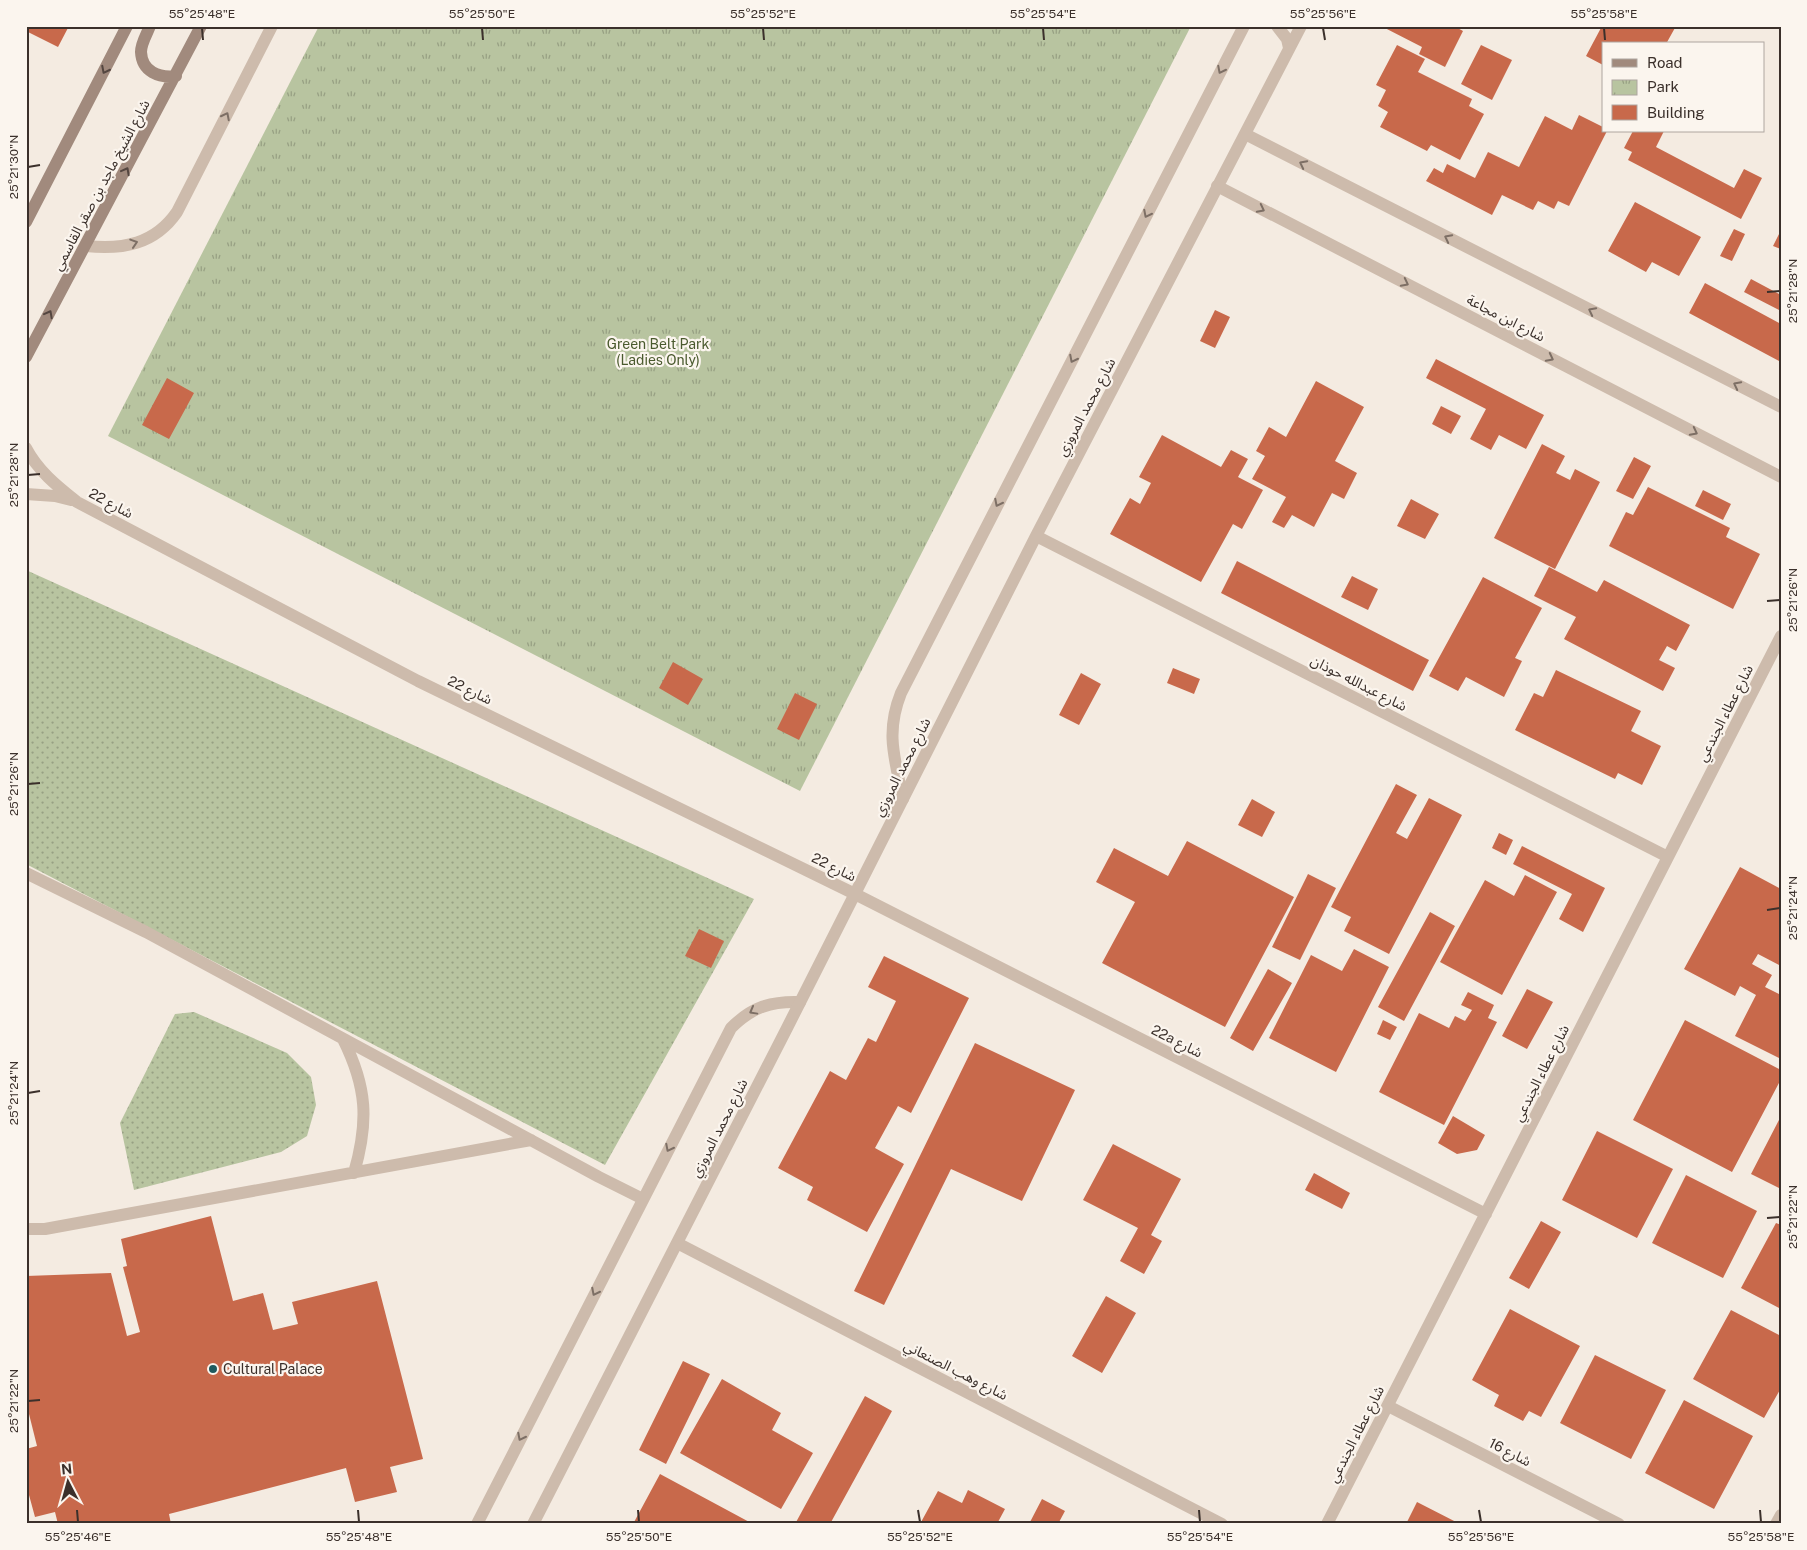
<svg xmlns="http://www.w3.org/2000/svg" width="1807" height="1550" viewBox="0 0 1807 1550" font-family="'Public Sans','Noto Sans Arabic',sans-serif">
<style>
.grass{fill:url(#grass-dots)}
.park{fill:url(#park-tufts)}
.building{fill:#c8694b}
.lines{fill:none;stroke-linecap:round;stroke-linejoin:round}
.lane{stroke:#cdbbac;stroke-width:12}
.street{stroke:#cdbbac;stroke-width:12}
.secondary{stroke:#a18a7d;stroke-width:12}
.oneway{stroke:#544640}
.oneway2{stroke:#7d6f65}
.ticks{fill:none;stroke:#3b302b;stroke-width:2}
.poi-dot{fill:#1f5a5e;stroke:#fbf5ee;stroke-width:2}
.labels{text-anchor:middle;stroke-width:4.5;stroke-linejoin:round;paint-order:stroke}
.street-label{font-size:14px;fill:#3b302b;stroke:#fbf5ee}
.park-label{font-size:14px;fill:#4a5a2e;stroke:#fbf5ee}
.poi-label{font-size:14px;fill:#3b302b;stroke:#fbf5ee;text-anchor:start}
.neatline{fill:none;stroke:#3b302b;stroke-width:2}
.ticks-label{font-size:12px;text-anchor:middle;fill:#3b302b}
</style>
<defs>
<pattern id="grass-dots" width="8" height="8" patternUnits="userSpaceOnUse" patternTransform="scale(1.25)"><rect width="8" height="8" fill="#b8c4a0"/><path d="M2 2h.1M6 6h.1" fill="none" stroke="#97a083" stroke-width="1.8" stroke-linecap="round"/></pattern>
<pattern id="park-tufts" width="24" height="20" patternUnits="userSpaceOnUse" patternTransform="scale(1.25)"><rect width="24" height="20" fill="#b8c4a0"/><path d="M3 7l-1-3M5 7V3M7 7l1-3M15 17l-1-3M17 17v-4M19 17l1-3" fill="none" stroke="#97a083"/></pattern>
</defs>
<rect width="100%" height="100%" fill="#f4ebe1"/>
<path class="grass" d="M26,570l728,329 -149,266 -579,-301z
M194,1012l93,41 24,24 5,28 -9,31 -26,16 -147,38 -14,-67 55,-109z"/>
<path class="park" d="M319,26h872l-391,765 -692,-355z"/>
<path class="building" d="M26,26h43l-11,21 -32,-16z
M1381,26h73l9,5 -18,36 -26,-13 3,-7z
M1602,26h74l-10,18h-63v21l-17,-9z
M1397,45l28,14 -7,13 54,27 -3,7 15,8 -24,46 -29,-15 -4,6 -47,-24 8,-15 -10,-6 8,-16 -10,-5z
M1481,45l31,15 -20,40 -31,-16z
M1579,115l24,12v4h4l-38,75 -11,-5 -4,8 -16,-8 -5,9 -31,-15 -10,20 -66,-34 8,-13 9,5 4,-9 28,14 13,-26 31,15 26,-51 27,14z
M1633,131h31l-8,16 78,41 10,-19 18,9 -21,41 -113,-59 4,-8 -8,-4z
M1635,202l66,35 -22,39 -27,-14 -6,10 -38,-21z
M1734,229l11,5 -13,27 -12,-5z
M1781,230v19l-8,-3z
M1751,279l30,16v16l-37,-19z
M1705,283l76,41v38l-92,-49z
M1215,310l15,7 -15,31 -15,-7z
M1436,359l108,56 -18,34 -27,-14 -8,15 -21,-11 16,-30 -60,-31z
M167,378l27,15 -25,46 -27,-14z
M1316,381l48,26 -29,54 22,12 -13,26 -12,-6 -18,34 -22,-12 -8,13 -12,-6 14,-25 -34,-18 13,-23 -9,-5 13,-24 17,10z
M1441,406l20,10 -10,18 -19,-10z
M1162,435l59,32 10,-17 17,9 -10,18 25,13 -21,39 -9,-5 -32,58 -91,-48 20,-36 10,6 11,-21 -12,-6z
M1542,444l23,12 -9,17 14,7 5,-11 25,13 -45,87 -61,-31z
M1634,457l17,9 -18,33 -17,-8z
M1648,487l82,41 -4,9 34,17 -27,55 -124,-63 17,-34 7,3z
M1703,490l28,14 -8,16 -28,-14z
M1411,499l28,15 -14,25 -28,-13z
M1237,561l192,99 -16,31 -192,-98z
M1549,567l48,25 7,-12 86,45 -14,26 -9,-5 -8,14 16,8 -12,23 -99,-52 12,-22 -42,-21z
M1352,576l26,13 -10,21 -27,-13z
M1483,577l59,31 -27,50 7,3 -18,36 -38,-20 -8,14 -29,-15z
M673,662l30,17 -15,26 -29,-17z
M1173,668l27,11 -6,15 -27,-11z
M1556,670l85,41 -10,20 30,15 -19,39 -24,-12 -3,6 -100,-49 19,-37 9,4z
M1081,673l20,11 -22,41 -20,-10z
M795,693l22,11 -18,36 -22,-11z
M1396,784l21,11 -21,38 11,6 22,-41 33,17 -73,139 -45,-23 7,-14 -20,-10z
M1252,799l23,13 -13,25 -24,-12z
M1499,833l14,7 -7,15 -14,-7z
M1187,841l107,56 -69,130 -123,-64 33,-61 -39,-20 18,-34 54,28z
M1522,846l83,42 -22,44 -24,-13 13,-25 -59,-30z
M1740,867l41,22v77l-23,-12 -6,10 20,11 -7,12 16,8v64l-46,-23 21,-41 -16,-9 -5,10 -51,-27z
M1308,874l28,14 -36,72 -28,-13z
M1525,875l32,17 -55,103 -62,-33 45,-82 29,16z
M1430,912l25,14 -51,95 -26,-14z
M699,929l25,12 -13,27 -26,-12z
M1354,949l35,18 -53,105 -67,-34 42,-83 31,16z
M884,956l85,42 -58,115 -13,-7 -23,42 29,16 -37,68 -60,-32 6,-13 -35,-19 52,-97 16,9 22,-42 8,4 20,-41 -28,-14z
M1268,969l24,14 -39,68 -23,-13z
M1527,989l26,13 -26,47 -25,-13z
M1468,992l26,13 -6,13 9,4 -53,103 -65,-33 40,-79 30,15 6,-12 10,5 7,-11 -11,-5z
M1383,1020l14,7 -7,13 -13,-6z
M1685,1020l96,50v9l-49,93 -99,-52z
M975,1043l100,47 -53,111 -71,-32 -67,136 -30,-14z
M1453,1116l32,19 -8,15 -20,4 -19,-11z
M1781,1116v73l-30,-15z
M1597,1131l76,38 -36,69 -75,-38z
M1113,1144l68,35 -30,56 11,6 -18,33 -24,-13 18,-33 -55,-28z
M1314,1173l36,20 -8,16 -37,-19z
M1686,1175l71,36 -34,67 -71,-35z
M211,1216l22,85 30,-8 10,37 25,-6 -6,-22 85,-21 46,178 -33,8 7,25 -42,10 -9,-34 -177,46 2,10h-113l-3,-12 -20,5 -9,-33v-35l11,-3 -11,-44v-126l85,-3 16,63 13,-4 -17,-65 4,-1 -6,-27z
M1541,1221l20,11 -32,57 -20,-11z
M1776,1223l5,2v84l-40,-21z
M1106,1296l30,17 -34,60 -30,-17z
M1510,1309l70,37 -39,71 -12,-6 -6,10 -29,-15 5,-11 -27,-15z
M1731,1310l50,26v52l-17,30 -71,-39z
M1595,1355l71,35 -35,69 -71,-36z
M683,1361l27,13 -44,90 -27,-14z
M722,1379l59,34 -9,17 41,23 -32,56 -101,-56z
M865,1396l27,15 -62,113h-35z
M1684,1400l69,36 -39,73 -69,-36z
M660,1474l93,50h-120z
M968,1490l37,19 -7,13 3,2h-81l18,-33 24,12z
M1042,1499l23,12 -7,13h-29z
M1417,1502l43,22h-54z"/>
<g class="lines">
<path class="lane" d="M86,246c37,4 69,-2 91,-34l95,-186
M903,799c-8,-40 -18,-66 -2,-106l343,-667
M26,873l120,59 453,245 44,22
M343,1039c24,48 26,82 11,134
M26,1229h19l486,-89
M477,1524l254,-496c21,-21 40,-27 69,-26"/>
<path class="street" d="M1277,26l10,13 2,9
M1245,134l536,273
M1217,186l564,291
M26,448c12,23 31,38 51,54l341,179 437,213 631,320
M26,494l29,2 16,4
M1036,536l632,321
M677,1243l545,281
M1388,1406l231,118
M533,1524l253,-494 250,-494 265,-510
M1327,1524l454,-888
M1776,1524l5,-9"/>
<path class="secondary" d="M150,26c-3,8 -9,17 -9,26 1,20 18,26 35,24
M26,222l101,-196
M26,357l175,-331"/>
</g>
<defs><path id="oneway-chevron" d="M-2-3.5L2.5 0L-2 3.5" fill="none" stroke-width="1.6" stroke-linecap="round" stroke-linejoin="round" transform="scale(1.25)"/></defs>
<g class="oneway">
<use href="#oneway-chevron" transform="translate(105 70) rotate(117)"/>
<use href="#oneway-chevron" transform="translate(126 171) rotate(-62)"/>
<use href="#oneway-chevron" transform="translate(49 314) rotate(-62)"/>
</g>
<g class="oneway2">
<use href="#oneway-chevron" transform="translate(1221 70) rotate(117)"/>
<use href="#oneway-chevron" transform="translate(226 116) rotate(-63)"/>
<use href="#oneway-chevron" transform="translate(1303 164) rotate(-153)"/>
<use href="#oneway-chevron" transform="translate(1261 209) rotate(27)"/>
<use href="#oneway-chevron" transform="translate(1147 214) rotate(117)"/>
<use href="#oneway-chevron" transform="translate(1448 238) rotate(-153)"/>
<use href="#oneway-chevron" transform="translate(134 243) rotate(-18)"/>
<use href="#oneway-chevron" transform="translate(1405 283) rotate(27)"/>
<use href="#oneway-chevron" transform="translate(1592 311) rotate(-153)"/>
<use href="#oneway-chevron" transform="translate(1550 358) rotate(27)"/>
<use href="#oneway-chevron" transform="translate(1073 359) rotate(117)"/>
<use href="#oneway-chevron" transform="translate(1737 385) rotate(-153)"/>
<use href="#oneway-chevron" transform="translate(1694 432) rotate(27)"/>
<use href="#oneway-chevron" transform="translate(998 503) rotate(117)"/>
<use href="#oneway-chevron" transform="translate(753 1011) rotate(151)"/>
<use href="#oneway-chevron" transform="translate(669 1148) rotate(117)"/>
<use href="#oneway-chevron" transform="translate(595 1292) rotate(117)"/>
<use href="#oneway-chevron" transform="translate(521 1437) rotate(117)"/>
</g>
<path class="ticks" d="M202,28l1,12M482,28l1,12M763,28l1,12M1043,28l1,12M1323,28l2,12M1604,28l1,12M28,167l12,-2M1767,292l13,-1M28,475l12,-1M1767,601l13,-1M28,784l12,-1M1767,910l13,-2M28,1093l12,-2M1767,1218l13,-1M28,1401l12,-1M77,1510l1,12M358,1510l1,12M638,1510l1,12M918,1510l2,12M1199,1510l1,12M1479,1510l2,12M1760,1510l1,12"/>
<circle class="poi-dot" cx="213" cy="1369" r="5"/>
<g class="labels">
<g class="street-label">
<text transform="translate(101 185) rotate(-62)" y="5">شارع الشيخ ماجد بن صقر القاسمي</text>
<text transform="translate(1506 318) rotate(27)" y="5">شارع ابن مجاعة</text>
<text transform="translate(1086 407) rotate(-62)" y="5">شارع محمد المروزي</text>
<text transform="translate(111 503) rotate(28)" y="5">شارع 22</text>
<text transform="translate(1359 683) rotate(27)" y="5">شارع عبدالله حوذان</text>
<text transform="translate(470 690) rotate(26)" y="5">شارع 22</text>
<text transform="translate(1725 713) rotate(-63)" y="5">شارع عطاء الجندعي</text>
<text transform="translate(902 767) rotate(-63)" y="5">شارع محمد المروزي</text>
<text transform="translate(834 867) rotate(26)" y="5">شارع 22</text>
<text transform="translate(1177 1041) rotate(27)" y="5">22a شارع</text>
<text transform="translate(1541 1073) rotate(-63)" y="5">شارع عطاء الجندعي</text>
<text transform="translate(719 1128) rotate(-63)" y="5">شارع محمد المروزي</text>
<text transform="translate(956 1370) rotate(27)" y="5">شارع وهب الصنعاني</text>
<text transform="translate(1356 1434) rotate(-63)" y="5">شارع عطاء الجندعي</text>
<text transform="translate(1510 1452) rotate(27)" y="5">شارع 16</text>
</g>
<g class="park-label">
<text x="658" y="349">Green Belt Park<tspan x="658" dy="16">(Ladies Only)</tspan></text>
</g>
<g class="poi-label">
<text x="223" y="1374">Cultural Palace</text>
</g>
</g>
<rect width="1807" height="1550" fill="none" stroke="#fbf5ee" stroke-width="55"/>
<rect x="1602" y="42" width="162" height="90" fill="#fbf5ee" stroke="#aea6a0"/>
<rect x="1612" y="59" width="25" height="8" fill="#a18a7d" stroke="#aea6a0"/>
<text x="1647" y="68" font-size="15" fill="#3b302b">Road</text>
<rect x="1612" y="80" width="25" height="15" fill="url(#park-tufts)" stroke="#aea6a0"/>
<text x="1647" y="92" font-size="15" fill="#3b302b">Park</text>
<rect x="1612" y="105" width="25" height="15" fill="#c8694b" stroke="#aea6a0"/>
<text x="1647" y="118" font-size="15" fill="#3b302b">Building</text>
<g transform="translate(68 1482) rotate(354)" stroke="#fbf5ee" stroke-width="4" paint-order="stroke">
<path d="M0-4L9 19L0 12L-9 19Z" fill="#3b302b"/>
<text y="-8" font-size="14" font-weight="bold" text-anchor="middle" fill="#3b302b">N</text>
</g>
<rect x="28" y="28" width="1752" height="1494" class="neatline"/>
<g class="ticks-label">
<text x="202" y="18">55°25'48"E</text>
<text x="482" y="18">55°25'50"E</text>
<text x="763" y="18">55°25'52"E</text>
<text x="1043" y="18">55°25'54"E</text>
<text x="1323" y="18">55°25'56"E</text>
<text x="1604" y="18">55°25'58"E</text>
<text transform="translate(14 167) rotate(-90)" y="4">25°21'30"N</text>
<text transform="translate(1793 291) rotate(-90)" y="4">25°21'28"N</text>
<text transform="translate(14 475) rotate(-90)" y="4">25°21'28"N</text>
<text transform="translate(1793 600) rotate(-90)" y="4">25°21'26"N</text>
<text transform="translate(14 784) rotate(-90)" y="4">25°21'26"N</text>
<text transform="translate(1793 908) rotate(-90)" y="4">25°21'24"N</text>
<text transform="translate(14 1093) rotate(-90)" y="4">25°21'24"N</text>
<text transform="translate(1793 1217) rotate(-90)" y="4">25°21'22"N</text>
<text transform="translate(14 1401) rotate(-90)" y="4">25°21'22"N</text>
<text x="78" y="1541">55°25'46"E</text>
<text x="359" y="1541">55°25'48"E</text>
<text x="639" y="1541">55°25'50"E</text>
<text x="920" y="1541">55°25'52"E</text>
<text x="1200" y="1541">55°25'54"E</text>
<text x="1481" y="1541">55°25'56"E</text>
<text x="1761" y="1541">55°25'58"E</text>
</g>
</svg>
